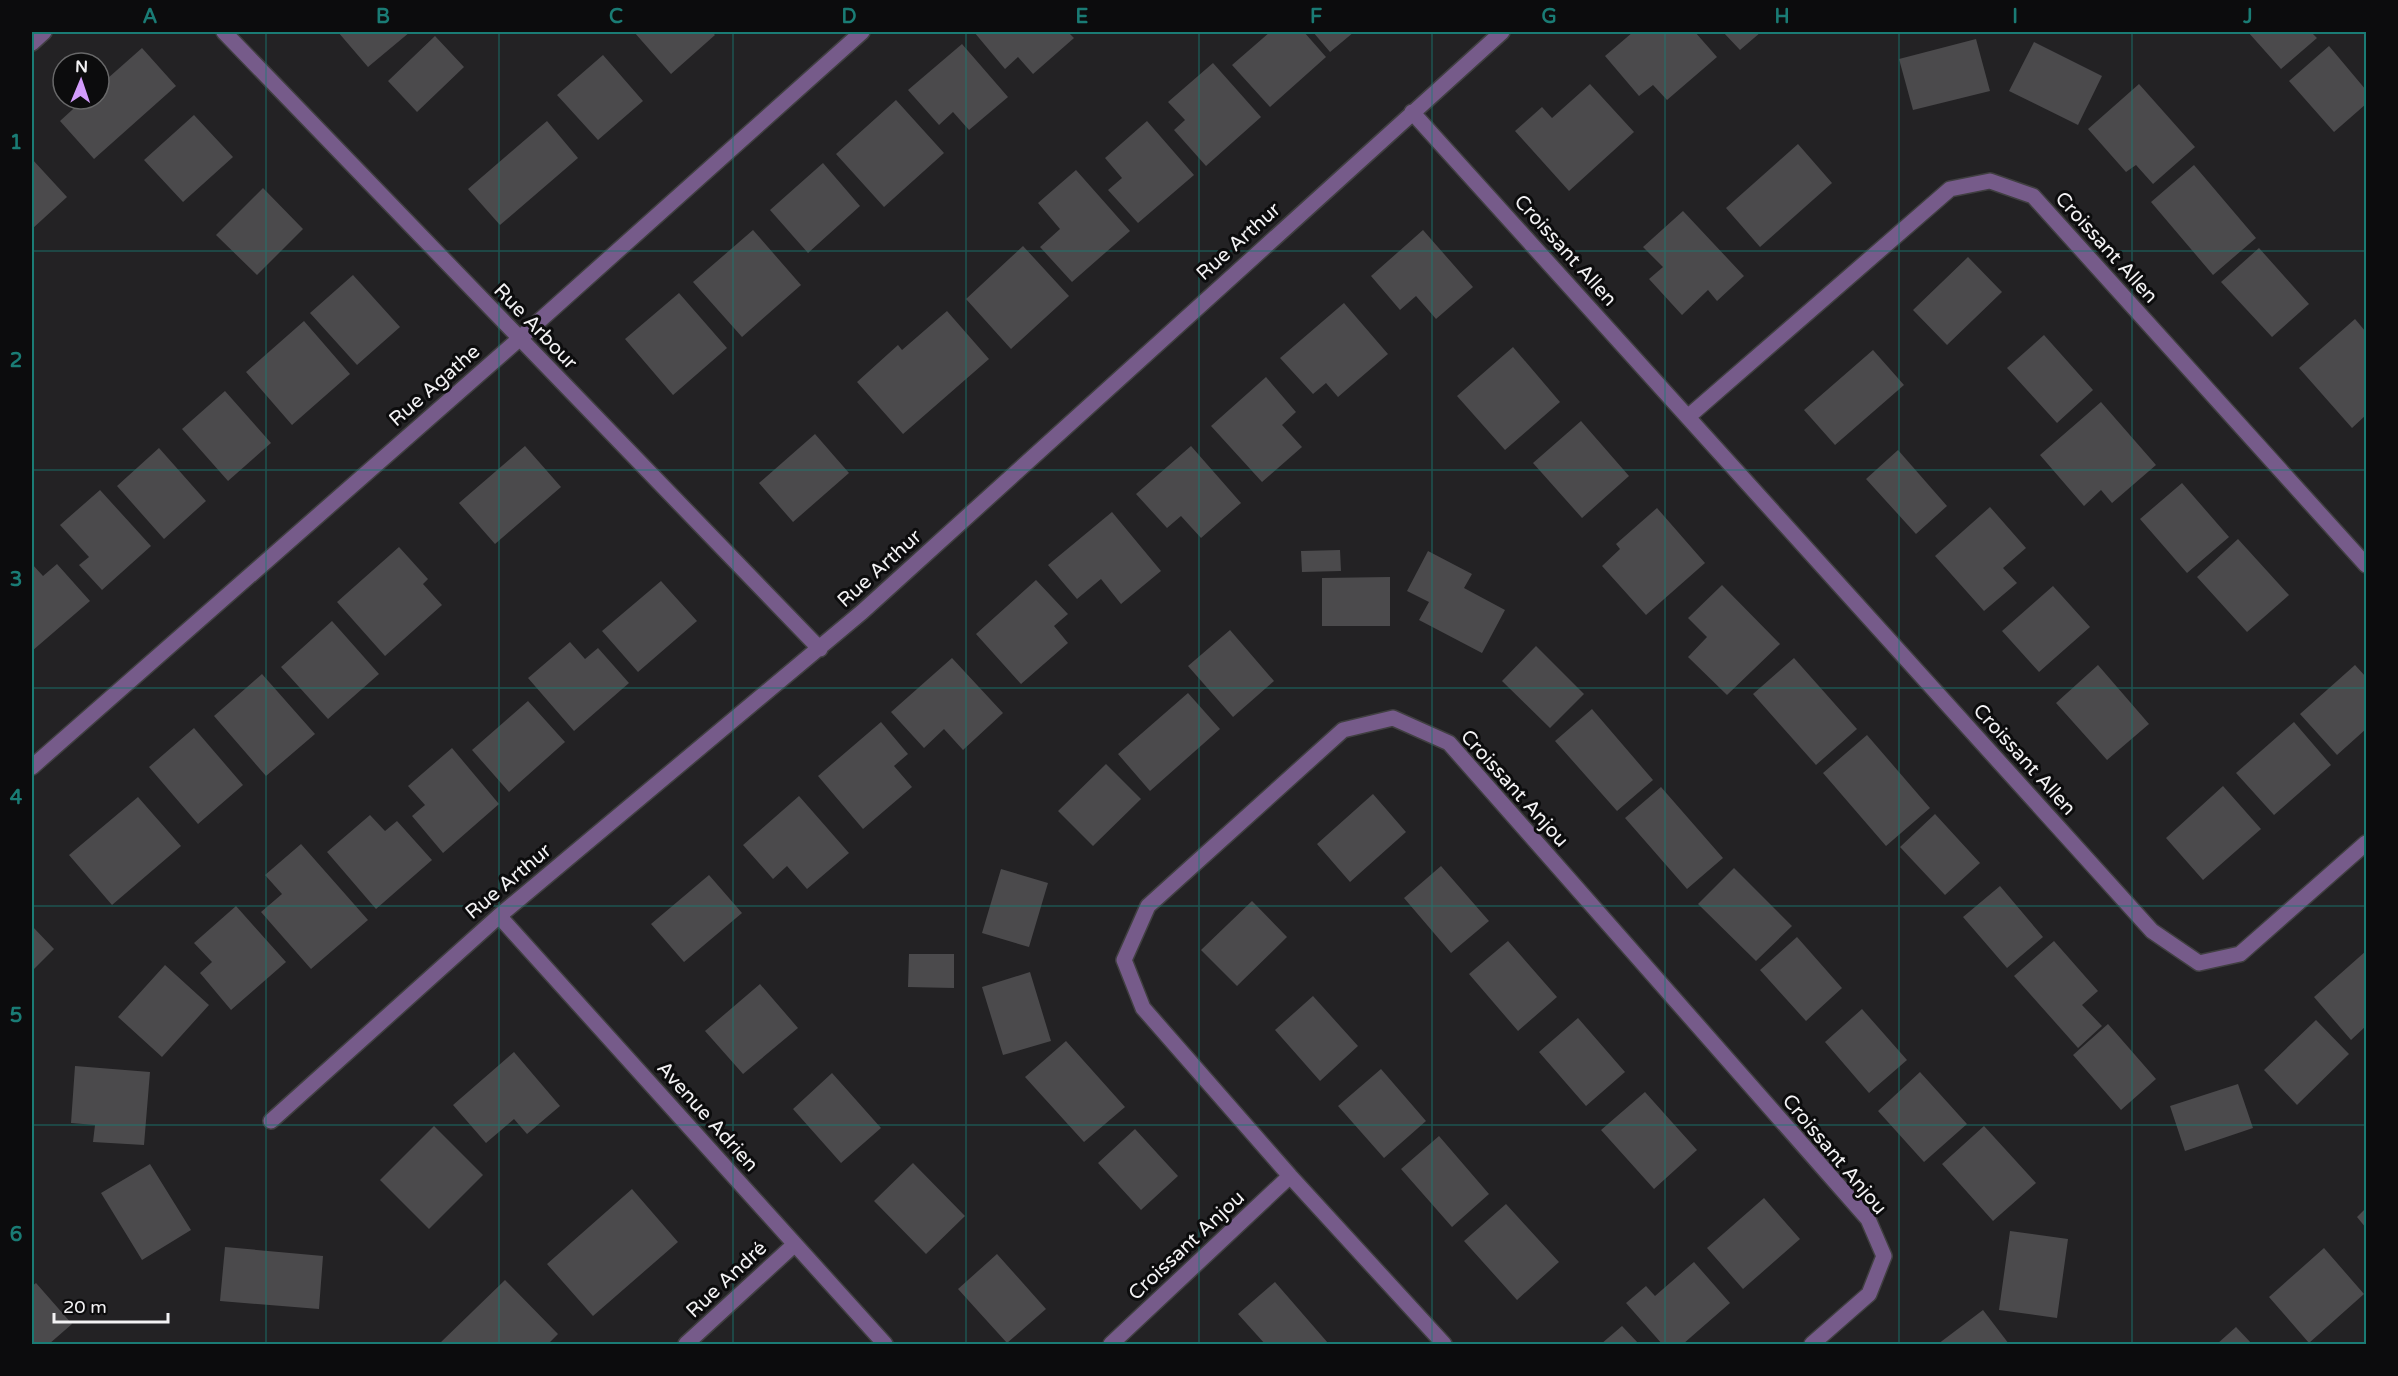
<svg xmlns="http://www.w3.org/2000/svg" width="2398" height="1376" viewBox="0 0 2398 1376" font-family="'Varela Round',sans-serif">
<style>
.building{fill:#4b4a4c}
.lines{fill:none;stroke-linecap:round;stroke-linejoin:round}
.minor-casing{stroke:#403f41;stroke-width:18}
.minor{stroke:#765b8a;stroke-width:15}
.grid{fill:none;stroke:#1a7c75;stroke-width:1.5;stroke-opacity:0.55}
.labels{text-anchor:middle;stroke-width:6;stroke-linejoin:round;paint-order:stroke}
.street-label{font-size:20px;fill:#f3f2f4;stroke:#0c0c0d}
.neatline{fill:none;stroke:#1a7c75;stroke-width:2}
.grid-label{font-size:20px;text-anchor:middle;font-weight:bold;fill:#1a7c75}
</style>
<rect width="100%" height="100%" fill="#232224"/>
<path class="building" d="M338,32h72l-42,35z
M634,32h78l3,3 -44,39z
M974,32h94l6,6 -41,36 -15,-17 -13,12z
M1270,32h34l22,25 -56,50 -38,-42z
M1313,32h41l-24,20z
M1633,32h62l22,25 -50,43 -14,-15 -14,11 -34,-40z
M1723,32h38l-21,18z
M2248,32h63l6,6 -36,31z
M435,36l29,31 -47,45 -29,-31z
M1976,39l14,52 -77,19 -14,-51z
M2034,42l68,34 -24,49 -69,-34z
M962,44l46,53 -39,33 -16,-18 -14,13 -31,-35z
M2329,46l37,44v14l-32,28 -45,-51z
M142,48l34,38 -82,73 -34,-38 24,-22h15v-13z
M603,55l40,46 -45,39 -41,-45z
M1213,63l48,54 -55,49 -32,-36 11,-10 -17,-18z
M1590,84l44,48 -65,59 -54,-60 27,-24 10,11z
M2139,84l56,63 -42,37 -17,-19 -10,7 -38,-43z
M896,100l48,53 -60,54 -48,-53z
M194,115l39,42 -50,45 -39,-42z
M547,121l31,37 -78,67 -32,-36z
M1147,121l47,54 -56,48 -30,-33 14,-12 -17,-20z
M1798,144l34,39 -72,64 -34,-39z
M32,159l35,38 -35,32z
M823,163l37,43 -52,47 -38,-43z
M2194,165l62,73 -43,37 -62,-73z
M1076,170l54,61 -58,51 -32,-35 20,-18 -22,-26z
M263,188l40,41 -46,46 -41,-40z
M1683,211l61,65 -27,25 -9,-11 -26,25 -33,-36 14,-12 -20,-20z
M753,230l48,55 -59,52 -49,-55z
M1423,230l50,57 -37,32 -20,-23 -16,14 -29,-34z
M1023,246l46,50 -58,53 -45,-50z
M2259,248l50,56 -37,33 -51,-55z
M1968,257l34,35 -55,53 -34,-35z
M353,275l47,52 -43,38 -47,-52z
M679,293l48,55 -54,47 -48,-56z
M1344,303l44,51 -50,43 -12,-14 -13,11 -33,-36z
M947,311l42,48 -86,75 -46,-52 41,-37 4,5z
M2355,319l11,13v83l-14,13 -53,-60z
M304,321l46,53 -58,51 -46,-53z
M2044,335l49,55 -36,33 -50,-55z
M1513,347l47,55 -55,48 -48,-54z
M1873,350l31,35 -69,60 -31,-35z
M1266,377l30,35 -14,13 20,22 -40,35 -51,-56z
M225,391l46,52 -43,38 -46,-52z
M2101,402l55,63 -44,38 -11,-13 -17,16 -44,-51z
M1581,421l48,55 -47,42 -49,-55z
M815,434l34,39 -56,49 -34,-39z
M525,446l36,41 -66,57 -36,-41z
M1191,446l50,57 -40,35 -20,-22 -14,12 -31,-34z
M159,448l47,53 -42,38 -47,-53z
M1898,450l49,56 -31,28 -50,-55z
M2182,483l47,54 -42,36 -47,-54z
M100,490l51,56 -49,44 -23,-25 10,-8 -29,-32z
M1990,507l36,41 -23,20 14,15 -33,28 -49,-55z
M1657,508l48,55 -59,52 -44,-49 18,-17 -4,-5z
M1112,512l49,59 -40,33 -20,-25 -24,20 -29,-34z
M2238,539l51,56 -42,37 -50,-55z
M399,547l29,32 -5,5 19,21 -57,51 -48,-54z
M1340,550l1,21 -39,1 -1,-21z
M1428,551l44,23 -8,14 41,22 -23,43 -63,-33 10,-18 -22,-11z
M32,564l11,12 14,-12 33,37 -58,50z
M1390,577v49h-68v-48z
M1036,580l32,34 -14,12 14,17 -47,41 -45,-50z
M661,581l36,40 -59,51 -36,-41z
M1722,585l58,59 -53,51 -39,-38 19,-20 -19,-19z
M2053,586l37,41 -51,45 -37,-41z
M332,621l47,53 -51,45 -47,-52z
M1230,630l44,51 -41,36 -45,-51z
M570,642l15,17 13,-11 31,35 -55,48 -46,-53z
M1536,646l48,48 -34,34 -48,-47z
M952,658l51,55 -40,37 -19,-21 -20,19 -33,-36z
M1794,658l63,71 -41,36 -63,-71z
M2098,665l51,59 -42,36 -51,-57z
M2355,665l11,12v52l-29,26 -37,-41z
M262,674l53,60 -49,42 -52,-60z
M1188,693l32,36 -70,62 -32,-37z
M528,701l37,41 -56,50 -37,-42z
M1592,709l61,71 -36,31 -62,-70z
M881,722l27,32 -14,12 18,21 -49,42 -45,-53z
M2294,722l37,43 -57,50 -38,-42z
M194,728l49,57 -45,39 -49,-57z
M1867,735l63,73 -44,38 -63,-73z
M452,748l47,56 -56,49 -31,-37 13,-11 -17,-19z
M1106,764l35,35 -48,47 -35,-35z
M2223,786l38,43 -58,51 -37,-42z
M1661,787l62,71 -36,31 -62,-71z
M1373,794l33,38 -56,50 -33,-38z
M799,796l50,57 -42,36 -20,-23 -14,13 -30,-34z
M138,797l43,49 -69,59 -43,-50z
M1935,814l45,49 -35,32 -45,-48z
M370,815l15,16 12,-10 35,39 -56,49 -49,-57z
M301,844l67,76 -57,49 -50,-57 21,-18 -17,-19z
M1441,866l48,55 -38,32 -47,-55z
M1734,868l58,58 -36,35 -58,-57z
M1001,869l47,14 -19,64 -47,-14z
M709,875l33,38 -58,49 -33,-38z
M2000,886l43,51 -36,31 -44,-51z
M1252,901l35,36 -50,49 -36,-36z
M236,906l50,56 -55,48 -31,-37 12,-11 -18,-19z
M32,926l22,23 -22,22z
M1797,937l45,51 -36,33 -46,-51z
M1508,941l49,56 -39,34 -49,-57z
M2054,941l44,50 -16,14 20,21 -24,22 -64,-72z
M2366,951v75l-15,14 -37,-43z
M909,954h45v34l-46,-1z
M165,965l44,40 -47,52 -44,-40z
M1030,972l21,69 -48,14 -21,-68z
M760,984l38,44 -55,46 -38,-43z
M1313,996l45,50 -38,35 -45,-51z
M1862,1009l45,51 -38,33 -44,-51z
M1578,1018l47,54 -39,34 -47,-54z
M2316,1020l33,34 -52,51 -33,-35z
M2108,1024l48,55 -35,31 -48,-55z
M1066,1041l59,66 -41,35 -59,-65z
M514,1052l46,54 -33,28 -13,-15 -28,24 -33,-38z
M75,1066l75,6 -6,73 -51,-3 2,-17 -24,-2z
M1381,1069l45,52 -42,37 -46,-52z
M1920,1072l47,52 -43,38 -46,-51z
M832,1073l49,55 -40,35 -48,-54z
M2238,1084l15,44 -68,23 -15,-45z
M1645,1092l52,58 -43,39 -53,-59z
M434,1126l49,49 -54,54 -49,-49z
M1984,1126l52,57 -43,38 -51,-57z
M1135,1129l43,47 -37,34 -43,-47z
M1439,1136l50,58 -37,33 -51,-58z
M913,1163l52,53 -39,38 -52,-53z
M150,1164l41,66 -49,30 -41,-67z
M632,1189l46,53 -85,74 -46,-52z
M1764,1198l36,41 -57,50 -36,-41z
M1506,1204l53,58 -42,38 -53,-59z
M2366,1208v20l-9,-11z
M2010,1231l58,8 -11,79 -58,-8z
M225,1247l98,9 -4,53 -99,-8z
M2324,1248l40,46 -55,49 -40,-46z
M997,1254l49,55 -39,34 -49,-54z
M1694,1262l36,41 -47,41h-21l-36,-41 20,-17 9,10z
M505,1280l53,54 -10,10h-109z
M1275,1282l53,61 -2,1h-61l-27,-30z
M36,1283l36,41 -23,20h-17v-58z
M1983,1310l26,34h-71z
M1622,1326l17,18h-38z
M2236,1327l16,17h-35z"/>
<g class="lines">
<g class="minor-casing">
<path id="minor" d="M224,32l596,617
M32,43l12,-11
M1412,112l740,819 47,32 41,-9 126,-111
M1689,416l261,-227 40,-8 43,15 333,369
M32,767l487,-428 343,-307
M499,916l386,428
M271,1121l228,-205 363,-304 640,-580
M686,1344l109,-100
M1111,1344l179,-168
M1444,1344l-154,-168 -147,-168 -19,-48 24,-54 195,-176 50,-12 56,25 419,476 16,37 -15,38 -57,50"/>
</g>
<use href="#minor" class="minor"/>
</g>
<path class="grid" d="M266,32v1312M499,32v1312M733,32v1312M966,32v1312M1199,32v1312M1432,32v1312M1665,32v1312M1899,32v1312M2132,32v1312M32,251h2334M32,470h2334M32,688h2334M32,906h2334M32,1125h2334"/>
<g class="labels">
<g class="street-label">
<text transform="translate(1238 241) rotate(-42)" y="7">Rue Arthur</text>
<text transform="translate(2107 247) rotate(48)" y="7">Croissant Allen</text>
<text transform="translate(1566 250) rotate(48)" y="7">Croissant Allen</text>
<text transform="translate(536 326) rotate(46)" y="7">Rue Arbour</text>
<text transform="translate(434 385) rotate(-41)" y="7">Rue Agathe</text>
<text transform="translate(879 568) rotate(-42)" y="7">Rue Arthur</text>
<text transform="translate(2025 759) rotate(48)" y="7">Croissant Allen</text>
<text transform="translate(1515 788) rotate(48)" y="7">Croissant Anjou</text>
<text transform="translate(508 881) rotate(-40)" y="7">Rue Arthur</text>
<text transform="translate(708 1116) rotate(48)" y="7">Avenue Adrien</text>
<text transform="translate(1835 1154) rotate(50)" y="7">Croissant Anjou</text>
<text transform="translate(1186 1245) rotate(-43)" y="7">Croissant Anjou</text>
<text transform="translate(726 1279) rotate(-43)" y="7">Rue André</text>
</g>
</g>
<rect width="2398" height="1376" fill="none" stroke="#0c0c0d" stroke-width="66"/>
<g transform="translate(81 81) rotate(2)"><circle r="28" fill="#0c0c0d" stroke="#686869" stroke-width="1.5"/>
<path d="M0-4.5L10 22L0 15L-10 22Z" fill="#d39cfc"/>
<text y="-9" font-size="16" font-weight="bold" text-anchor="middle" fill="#f3f2f4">N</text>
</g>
<path d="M54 1313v9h114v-9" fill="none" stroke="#f3f2f4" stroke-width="3"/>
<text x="63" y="1313" font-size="18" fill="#f3f2f4" stroke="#0c0c0d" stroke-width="4.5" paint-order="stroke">20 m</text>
<rect x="33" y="33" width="2332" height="1310" class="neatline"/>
<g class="grid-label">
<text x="150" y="23">A</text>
<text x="383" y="23">B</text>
<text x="616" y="23">C</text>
<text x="849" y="23">D</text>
<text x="1082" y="23">E</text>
<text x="1316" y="23">F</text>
<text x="1549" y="23">G</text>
<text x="1782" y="23">H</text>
<text x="2015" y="23">I</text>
<text x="2248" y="23">J</text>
<text x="16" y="149">1</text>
<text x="16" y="367">2</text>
<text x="16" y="586">3</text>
<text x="16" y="804">4</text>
<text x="16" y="1022">5</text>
<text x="16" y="1241">6</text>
</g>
</svg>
